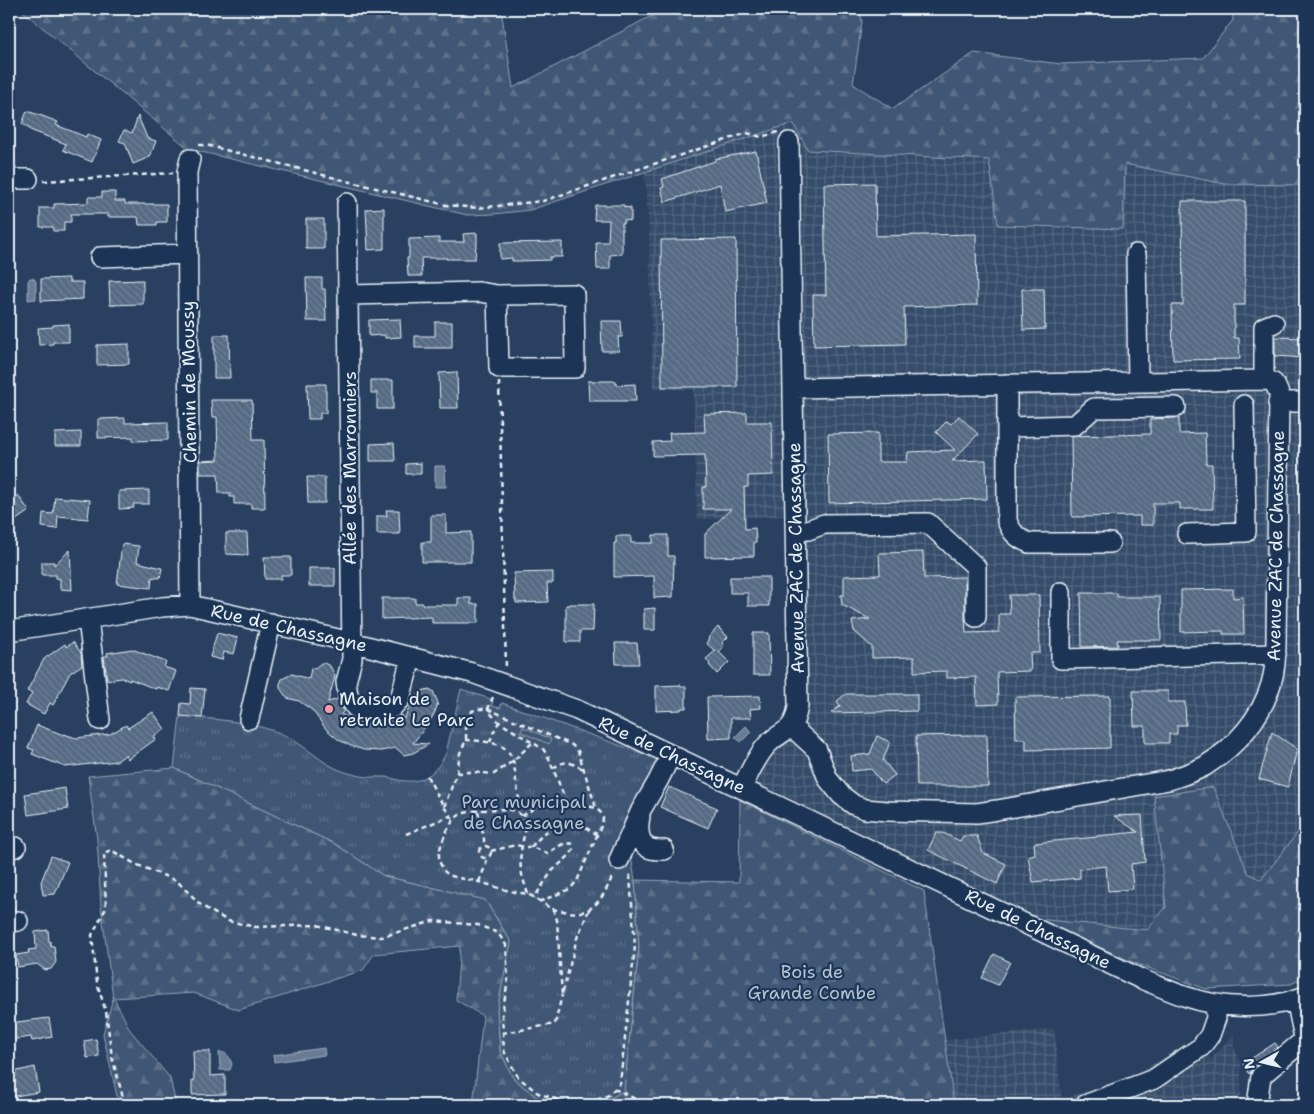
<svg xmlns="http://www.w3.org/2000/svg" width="1314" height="1114" viewBox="0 0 1314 1114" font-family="'Shantell Sans',sans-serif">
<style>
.industrial{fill:url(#industrial-grid)}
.grass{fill:url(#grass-tufts);stroke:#94a4b6}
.forest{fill:url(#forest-firs);stroke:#94a4b6}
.garden{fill:#415774;stroke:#94a4b6}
.water{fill:#6b7c95;stroke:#9dabbd}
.building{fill:url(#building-back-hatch);stroke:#e8f1f8}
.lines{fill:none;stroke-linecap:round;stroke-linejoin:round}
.minor-casing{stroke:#e8f1f8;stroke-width:22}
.path{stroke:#e8f1f8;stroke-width:2.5;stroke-dasharray:5 4;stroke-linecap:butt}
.minor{stroke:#1d3557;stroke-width:19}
.poi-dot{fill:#ff9aa2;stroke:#1d3557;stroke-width:2}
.labels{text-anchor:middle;stroke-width:4.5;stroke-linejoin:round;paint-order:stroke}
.street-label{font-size:18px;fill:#e8f1f8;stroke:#1d3557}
.poi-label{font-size:18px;fill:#e8f1f8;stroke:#1d3557;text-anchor:start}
.park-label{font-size:18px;fill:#b6c3d0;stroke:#1d3557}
</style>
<defs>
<pattern id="industrial-grid" width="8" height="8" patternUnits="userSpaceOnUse" patternTransform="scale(1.25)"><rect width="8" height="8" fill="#364d6b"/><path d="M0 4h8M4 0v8" fill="none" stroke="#536781"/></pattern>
<pattern id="grass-tufts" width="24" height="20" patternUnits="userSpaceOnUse" patternTransform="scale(1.25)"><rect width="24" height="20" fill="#415774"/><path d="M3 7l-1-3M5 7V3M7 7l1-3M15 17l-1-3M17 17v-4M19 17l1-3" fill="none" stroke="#5c7089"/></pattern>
<pattern id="forest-firs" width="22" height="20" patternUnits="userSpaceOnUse" patternTransform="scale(1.25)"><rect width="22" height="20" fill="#415774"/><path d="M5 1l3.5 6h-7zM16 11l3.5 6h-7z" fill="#5c7089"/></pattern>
<pattern id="building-back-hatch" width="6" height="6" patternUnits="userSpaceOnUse" patternTransform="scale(1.25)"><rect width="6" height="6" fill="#556a83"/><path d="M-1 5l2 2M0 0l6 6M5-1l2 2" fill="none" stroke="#6d8095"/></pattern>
</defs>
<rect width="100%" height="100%" fill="#294061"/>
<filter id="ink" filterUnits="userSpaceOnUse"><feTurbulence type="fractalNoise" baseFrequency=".02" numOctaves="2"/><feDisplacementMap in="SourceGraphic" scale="10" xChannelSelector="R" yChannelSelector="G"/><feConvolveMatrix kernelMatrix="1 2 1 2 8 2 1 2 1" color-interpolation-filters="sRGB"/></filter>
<g filter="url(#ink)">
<path class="industrial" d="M793,123l15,27 181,10 9,65 127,-61 100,20 80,1v638l-44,58 -13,-8 -35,-86 -59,10 12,110 -19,23 -109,-11 -300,-141 54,-63 -4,-199 -91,3 -3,-129 -41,-1 -4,-155 -4,-62z
M1054,1029l8,71 78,-28 51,-31 20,18 23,-25v14l7,15v42h-287l-9,-65z"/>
<path class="grass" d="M461,689l32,11 -1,6 8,2 2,-5 153,55 3,6 -27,92 4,24 4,68 -15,143 -27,14h-33l-28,-8 -23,-19 -13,-27 -3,-41 14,-68 -26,-42 -101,-24 -49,-32 -161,-76 6,-52c33,3 66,5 97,16 22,8 38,26 58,36 11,5 25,9 37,9 5,0 10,0 15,0 6,1 12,4 19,4 19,2 33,-12 40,-28z"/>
<path class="forest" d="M20,9h481l12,79 152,-79h195l2,13 -9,62 40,25 81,-56 87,11 142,-6 30,-38 -1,-11h73v176l-80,-1 -100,-20 -2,65 -125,-4 -9,-65 -181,-10 -15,-27 -263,87 -36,4 -27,1 -278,-66z
M174,768l161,76 49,32 101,24 26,42 -14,68 3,41 13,27 23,19 28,8h-91l10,-89 -27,-16 4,-54 -86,8 -11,16 -124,40 -45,-17 -80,5 16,32 40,48 6,27h-44l-15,-9 -14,-62 10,-36 -12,-92 -4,-67 -9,-63z
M1213,787l35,86 13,7 44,-57v154l-14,7 -85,5 -74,-27 -94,-43 109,11 19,-23 -12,-111z
M740,800l184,91 30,214h-357l27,-14 15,-143 -4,-68 104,2z"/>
<path class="garden" d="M523,727l28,12 -2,5 -28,-12z"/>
<path class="water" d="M30,278h3l3,3v18l-8,1v-19z
M435,466h10l1,21h-11z
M746,726l5,6 -10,10 -6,-5z
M324,1048l1,7 -51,7 -1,-7z
M219,1052c9,1 10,4 13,12l-2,6h-10z"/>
<path class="building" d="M27,111l9,3h1l21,8 -2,3 30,12 1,-3 14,6 -9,22 -29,-12 3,-6 -36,-14v-2l-8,-4z
M138,116l9,22 9,3 -6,16 -17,7 -8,-21 -6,-2 5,-11 8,3z
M756,151l11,52 -42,9 -5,-28 -55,18 -4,-14 3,-1 -2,-8 53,-18v-2z
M875,183l1,53 100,-2 1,71 -73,2 1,37 -91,2 -1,-51h13l-2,-111z
M102,192h13v9h10v3h42v18h-10v3h-18l-1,-8h-30v-3h-37v8h-7v9h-11v-4h-13v-19h14v-4l34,-1v-6h14z
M1182,201h63v104h-11v33h5l1,21 -67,1 -1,-55h11z
M595,205h29v2l7,1v13l-7,-1v3h-2v31l-12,1v14h-13l-1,-27h12l1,-22h-15z
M384,208v41l-16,1 -2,-41z
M306,219h18v30h-18z
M477,233v12h-1l-1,14h-29l1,-1h-26l1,18h-14l-1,-18h2v-19l30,-1v4h25l-1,-8z
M736,239l1,148h-75l-1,-147z
M562,242v15h-12v3l-30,1h-8v-3l-12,1v-16z
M69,278v4h14v17l-42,2v-22z
M306,278h16v11h3l1,32h-19z
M143,280v24l-33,1 -1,-24z
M1022,289h22l1,40 -22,1z
M400,319l1,18 -16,1v-3l-16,1v-16z
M601,321h20l1,16h-4l1,14h-17z
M435,322h17v26h-37v-12h20z
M69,324v18h-16v2l-14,1 -1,-17 15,-1v-2z
M214,335h15l1,43h-16z
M1275,337l30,1v20l-30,-2z
M129,344v20l-32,1v-20z
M457,372l1,36h-18l-1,-35z
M371,380h22v29h-16v-16h-6z
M588,381h28v4l19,-1 1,17h-47z
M307,384h19v29h-6v6h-12z
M211,400h41l1,40h11l1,68h-14v-4h-17v-7h-4v-4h-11l-1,-19h-18v-13l18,-1 -1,-43h-5z
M747,413v9h25l1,53 -25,1v11h-4l1,42 10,-1 1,14h-2v14l-49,1v-23l26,-25h-28v-22h3l-1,-32 -52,1v-14l17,-1 -1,-8 36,-1 -1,-18z
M959,416l19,18 -26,27 34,-1 1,39 -158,4 -1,-69 50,-1v29h29l1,-10 47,-2 -19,-18 11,-11 4,3z
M125,418v5l43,-1v18l-35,1v-4l-35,1v-19z
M1176,418h3v16l26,-1 1,31h6l1,45h-33v-6h-27v22h-13v-9l-68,1 -1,-81 79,-2v-15z
M81,432v14h-26v-13z
M394,443l1,18h-25v-17z
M421,463v11h-15v-10z
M307,477h18v26h-17z
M149,490v14h-16l1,4 -15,1v-18z
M18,495l11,16 -20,14v-24z
M55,497l35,3 -2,19 -30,-3 -1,13 -15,-2 1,-14 10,1z
M386,510h13l1,24h-23v-18h10z
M431,515h15v18l25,-1v30h-49v-20h9z
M226,533h21l1,22 -22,-1z
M653,535h15v21h6l-1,41 -19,1v-22l-40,1v-34h2v-7h15v7h22z
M122,544l17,2 -2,16 25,6 -2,10 -8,-1 -1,11 -34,-4z
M70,550l2,40 -12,-1v-10l-4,-1v-3h-14v-13h12v3z
M923,552l1,26 41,-1v40l1,16 33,-1v-18h11l-1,-19h30l1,58h-10l1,18 -34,1 1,32 -21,1 -1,-28 -29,1v-7l-33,1v-15l-42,1v-11l-18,-16 -2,-10 18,-2 -28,-14 -1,-10h3v-19l36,-1 -1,-22z
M264,557h27v18h-10v4h-16z
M309,568h26v18h-26z
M553,572v11h-6l1,19 -32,1v-3h-1l-1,-27z
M730,577h39v29h-21v-13h-18z
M1233,589v9l10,-1 1,37h-21v-3l-42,1v-42z
M1081,593h36v4h43l1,43h-44l1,6 -36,1z
M382,598h33v5h8v2h35v-7h13v6h7v19h-46v-6l-50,2z
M570,604h24l-1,27h-13v11h-14v-37h4z
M655,608v22h-11v-21z
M718,627l10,10 -6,6 2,3 -5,6 10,10 -12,12 -8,-9 1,-1 -4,-5 9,-8 -9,-8 3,-4 -1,-1z
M217,633l21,5 -4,16 -10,-2 -2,8 -12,-3z
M753,633h16l1,42h-17z
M73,642l8,11 1,12 -12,8 -17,32 -3,-2 -6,11 -18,-10 6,-11 -5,-2 17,-32 21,-15 1,3z
M615,643h22l2,21h-23z
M132,649l34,13 -2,5 12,4 -7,20 -12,-4 -1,2 -26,-10v2l-8,-3 -15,2 -3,-24h4l-1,-3z
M321,663h3l6,3 5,10 -7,26 10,-3 6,12 -3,3 24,11 25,1 -1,-4 12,-7 3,4 10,-21 8,-7 7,-2 4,2 5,12 -3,9 -5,9 -17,22 16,1 -16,9 -9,2 -8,-7 -15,3 -17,-1 -13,-4 -12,-6 -13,-11 -14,-19 -13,-9 -12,-3 -7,-10v-4l2,-5 10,-5 17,5 2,-11 3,1z
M681,685v2h5v21h-5v2l-25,1v-25z
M191,688l14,1 -3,29 -22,-2 1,-13 9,1z
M1133,691h35v11h17l1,23h-9v9h-8v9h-24v-17h-11z
M846,694h71v17l-86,2 9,-7 -3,-5z
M760,696l1,12 -11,1 1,9h-20v20l-23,1 -1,-42z
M1110,696v52l-84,2v-11h-10l-1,-42z
M153,712l12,17 -11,7 2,3 -28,20 -3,-4 -8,6 -52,6 -33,-13 2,-4 -6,-2 9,-23 27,10v-1l12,4 34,-4 16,-9 2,3z
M1272,732l25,17 -9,38 -29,-8z
M973,735h14l1,51h-71l-1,-50z
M877,736l13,6 -7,18 12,15 -12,9 -12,-15 -19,2 -1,-15 19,-2z
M669,787l48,21 -9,20 -48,-21z
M65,788l3,21 -40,6 -3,-21z
M1142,815l3,47 -14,2 2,25 -25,2 -2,-25 -26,3v9l-47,4 -5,-26 7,-2 -1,-11 63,-6v-1l41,-4 -24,-16z
M936,833h7l17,8 3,-5h14l6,17 23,11 -9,20 -69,-34z
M51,856l17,6 -13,32 -12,1 -2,-13z
M48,930l1,11h1l1,5h3l2,16 -5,7 -6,1 -8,-6 -19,3 -2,-12 13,-2 -1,-3 8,-1 -1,-17z
M994,954l16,8 -12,23 -16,-7z
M49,1018l3,19 -20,4 -1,-4 -22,3v-17z
M96,1039l3,17 -12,2 -3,-17z
M1275,1043l3,4 -24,20 -5,7 -6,-10z
M193,1051h17v25l15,-1v19l-33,1v-14h2z
M35,1067l4,25 -30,5v-24z"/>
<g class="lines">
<g class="minor-casing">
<path id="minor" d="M190,159l-3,13 3,433
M9,179h19
M347,203l5,456 -6,23 2,13 7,12 11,7h12l14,-6 8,-9 11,-41
M1136,254l2,128
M100,257l87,-3
M349,295l130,-3 18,3 77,-1 1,74h-76l-2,-73
M1264,380v-53l10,-4
M1007,384v137c5,12 10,17 22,22h81
M1278,403l12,-1h15
M1007,427l68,-2 19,-17 82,-1
M795,531l13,-1 16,-6 104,-1 48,44v50
M1187,534l59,-2 -2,-127
M1061,592v67l215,-5
M88,619l12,101
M9,631l153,-24 28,-2 161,37 121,31 105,37 564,269c14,5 28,12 43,17 38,13 84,15 121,0
M249,719l22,-96
M792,727l25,23 11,29 13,16 13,10 11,4 22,2 90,2 20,-3 172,-30c12,-4 25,-8 36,-14 30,-19 56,-47 66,-82 4,-13 5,-27 5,-41l3,-249c-4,-10 -4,-13 -15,-14l-471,8
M742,788c5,-12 17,-35 26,-44 17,-17 25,-9 30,-38l-9,-564
M640,816c-2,11 -3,28 11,33 4,1 9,1 13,1
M9,848l7,-1
M619,860l22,-50 17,-29 13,-26
M9,922l9,-1
M1296,999l9,44
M1085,1105l69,-26 47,-32 9,-12 6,-17 -1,-14
M1257,1105l4,-29 43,-36"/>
</g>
<path class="path" d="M199,145h7l141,36 99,24 32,3 65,-7 204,-68 14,4 17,-5
M43,181l130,-8
M499,382l7,287
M493,697l-5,12 4,6 7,7 44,27 5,7 18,45
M466,740c16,1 42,1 47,21 2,6 2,13 3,20 2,11 4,20 2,31
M490,742l3,-9 6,-11
M553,768c14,-9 16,-6 30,1
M457,773l14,-1 23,2 19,-13 19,-18
M427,776l17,31 10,13
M444,807l13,-34 3,-20 6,-13v-13l3,-10 3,-6 6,-2h10l84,36 6,6 18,57
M478,811l6,28v7
M522,816l16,-10 7,-3 21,-2 30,7 5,5 2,5 -1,6 -25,57 -7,8 -29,12
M406,834l44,-18
M479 852a6 6 0 1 1 12 0a6 6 0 1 1-12 0Z
M531,847c11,-12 19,-22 37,-22 5,0 10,-1 15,1 5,3 9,6 14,8
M491,851l25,-6 9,2h6l16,6c9,-4 16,-12 25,-9l1,6 -3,5 -18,16 -18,27
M479,882l7,-18v-6
M528,894c-6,-18 -10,-28 -6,-48 1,-10 7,-20 0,-29 -3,-5 -7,-7 -12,-7 -10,-2 -45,0 -52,6 -8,5 -19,30 -19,40 0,4 1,8 3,11 1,4 4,6 7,8 9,4 20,4 30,7 12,3 24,8 36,10 4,1 8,1 12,2 9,3 17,11 26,15 3,1 8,2 11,2 29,7 39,-13 49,-36
M553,909l4,11 5,75 15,-57 12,-28
M502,1033l53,-9 7,-29
M614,1089l14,6 17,10
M125,1105l-13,-48 -6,-45 -9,-29 -5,-48 14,-27 -2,-55 7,-3 24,14 42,17 25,25 26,15 28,6 61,-2 40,10 25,2 51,-16 45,4 20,8 8,12 2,35 -6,34 2,37 14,26 20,16 26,9h28l17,-7 11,-12 15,-137 -5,-70 1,-5"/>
<use href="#minor" class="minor"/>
</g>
</g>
<circle class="poi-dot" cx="329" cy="709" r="5"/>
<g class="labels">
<g class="street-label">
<text transform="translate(189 382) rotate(-91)" y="6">Chemin de Moussy</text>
<text transform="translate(350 468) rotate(-90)" y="6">Allée des Marronniers</text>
<text transform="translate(1276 546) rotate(-89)" y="6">Avenue ZAC de Chassagne</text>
<text transform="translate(796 558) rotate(-91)" y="6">Avenue ZAC de Chassagne</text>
<text transform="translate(289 628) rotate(13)" y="6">Rue de Chassagne</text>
<text transform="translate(672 755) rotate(25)" y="6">Rue de Chassagne</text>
<text transform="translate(1038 929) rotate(26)" y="6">Rue de Chassagne</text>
</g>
<g class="poi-label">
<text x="339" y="705">Maison de<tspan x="339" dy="21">retraite Le Parc</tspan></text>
</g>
<g class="park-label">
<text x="524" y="808">Parc municipal<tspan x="524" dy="21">de Chassagne</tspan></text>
<text x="812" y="978">Bois de<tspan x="812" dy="21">Grande Combe</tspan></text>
</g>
</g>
<rect width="1314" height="1114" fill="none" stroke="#1d3557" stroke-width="30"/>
<rect x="15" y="15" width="1284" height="1084" fill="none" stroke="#e8f1f8" stroke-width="2" filter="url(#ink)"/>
<g transform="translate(1262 1062) rotate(262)" stroke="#1d3557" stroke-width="4" paint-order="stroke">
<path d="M0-4L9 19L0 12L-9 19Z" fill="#e8f1f8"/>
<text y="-8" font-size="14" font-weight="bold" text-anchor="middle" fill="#e8f1f8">N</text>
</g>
</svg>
